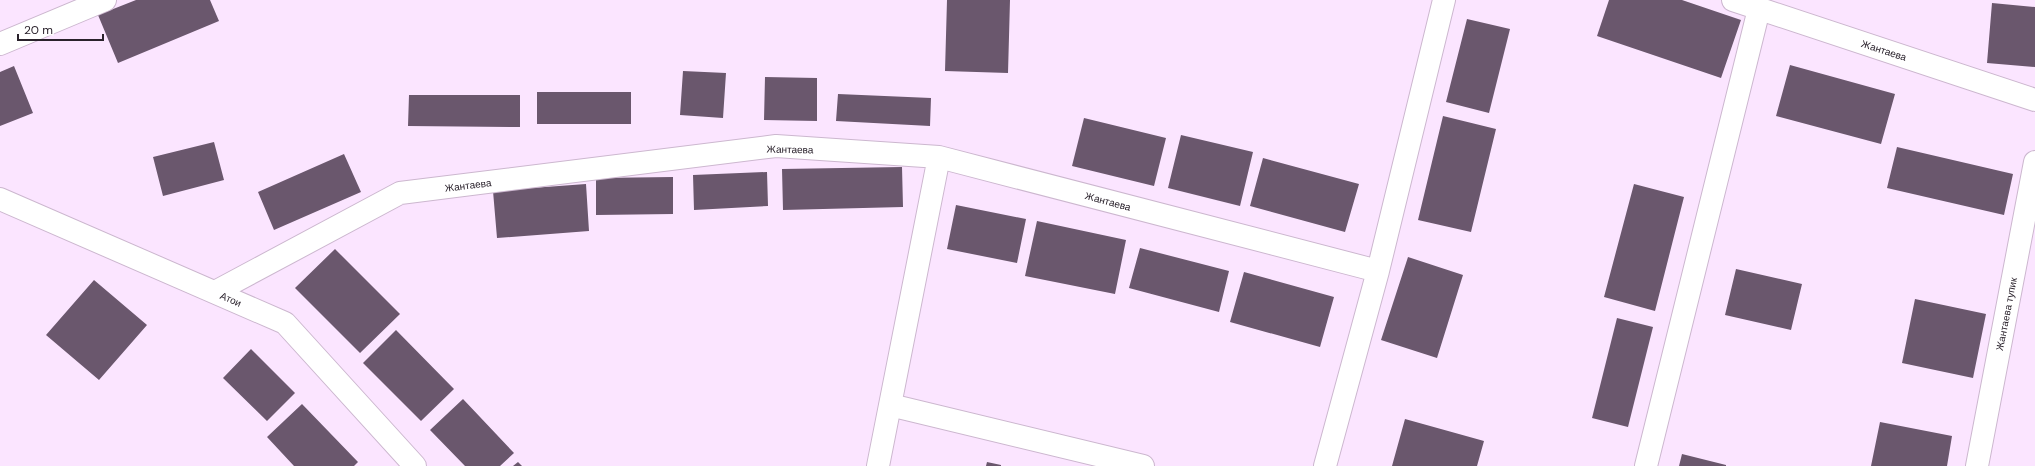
<svg xmlns="http://www.w3.org/2000/svg" width="2035" height="466" viewBox="0 0 2035 466" font-family="'DM Sans',sans-serif">
<style>
.building{fill:#6a576d}
.lines{fill:none;stroke-linecap:round;stroke-linejoin:round}
.minor-casing{stroke:#ccb7cf;stroke-width:24}
.minor{stroke:#fff;stroke-width:22}
.labels{text-anchor:middle;stroke-width:4;stroke-linejoin:round;paint-order:stroke}
.street-label{font-size:10px;fill:#29212b;stroke:#fff}
</style>
<rect width="100%" height="100%" fill="#fbe5ff"/>
<path class="building" d="M136,0h74l9,21 -101,42 -20,-48z
M947,0h63l-2,73 -63,-2z
M1609,0h73l59,20 -20,58 -124,-42z
M1992,3l43,4v60l-48,-4z
M1467,19l43,10 -21,84 -43,-11z
M1790,65l105,29 -14,50 -105,-28z
M14,66l19,47 -33,13v-54z
M683,71l43,2 -3,45 -43,-3z
M765,77l52,1v43l-53,-1z
M537,92h94v32h-94z
M838,94l93,4 -1,28 -94,-5z
M409,95h111v32l-112,-1z
M1443,116l53,13 -25,103 -53,-12z
M1084,118l82,20 -12,48 -82,-20z
M1181,135l72,17 -13,54 -72,-18z
M214,142l10,38 -61,16 -10,-39z
M1897,147l116,27 -9,41 -117,-27z
M344,154l17,38 -87,38 -16,-38z
M1263,158l96,26 -14,48 -95,-26z
M902,167l1,40 -120,3 -1,-41z
M767,172l1,34 -74,4 -1,-35z
M673,177v37l-77,1v-37z
M586,184l3,47 -92,7 -4,-47z
M1634,184l50,13 -29,114 -51,-14z
M956,205l70,14 -9,44 -70,-14z
M1037,221l89,19 -11,54 -90,-18z
M1140,248l89,23 -10,41 -90,-24z
M335,249l65,65 -40,39 -65,-65z
M1408,257l55,18 -26,83 -56,-18z
M1736,269l66,15 -11,46 -66,-15z
M1244,272l90,25 -14,50 -90,-25z
M94,280l53,45 -48,55 -53,-45z
M1915,299l71,15 -13,64 -71,-15z
M1617,318l36,9 -25,100 -36,-9z
M396,330l58,59 -33,32 -58,-58z
M251,349l44,44 -28,28 -44,-43z
M463,399l51,54 -14,13h-35l-35,-36z
M302,404l56,58 -4,4h-60l-27,-29z
M1405,419l79,22 -7,25h-85z
M1880,422l72,14 -5,30h-76z
M1682,454l44,11v1h-47z
M518,462l4,4h-9z
M987,462l14,3v1h-15z"/>
<g class="lines">
<g class="minor-casing">
<path id="minor" d="M1733,0l302,100
M0,44l105,-44
M0,199l285,124 130,143
M215,292l185,-99 376,-47 163,11 439,114
M890,405l253,61
M878,466l61,-309
M1325,466l53,-195 66,-271
M1646,466l113,-457
M1977,466l58,-304"/>
</g>
<use href="#minor" class="minor"/>
</g>
<g class="labels">
<g class="street-label">
<text transform="translate(1884 50) rotate(18)" y="4">Жантаева</text>
<text transform="translate(790 149) rotate(1)" y="4">Жантаева</text>
<text transform="translate(468 185) rotate(-7)" y="4">Жантаева</text>
<text transform="translate(1108 201) rotate(15)" y="4">Жантаева</text>
<text transform="translate(231 299) rotate(24)" y="4">Атои</text>
<text transform="translate(2006 314) rotate(-79)" y="4">Жантаева тупик</text>
</g>
</g>
<path d="M18 34v6h85v-6" fill="none" stroke="#29212b" stroke-width="2"/>
<text x="24" y="34" font-size="12" fill="#29212b" stroke="#ffffff" stroke-width="3" paint-order="stroke">20 m</text>
</svg>
